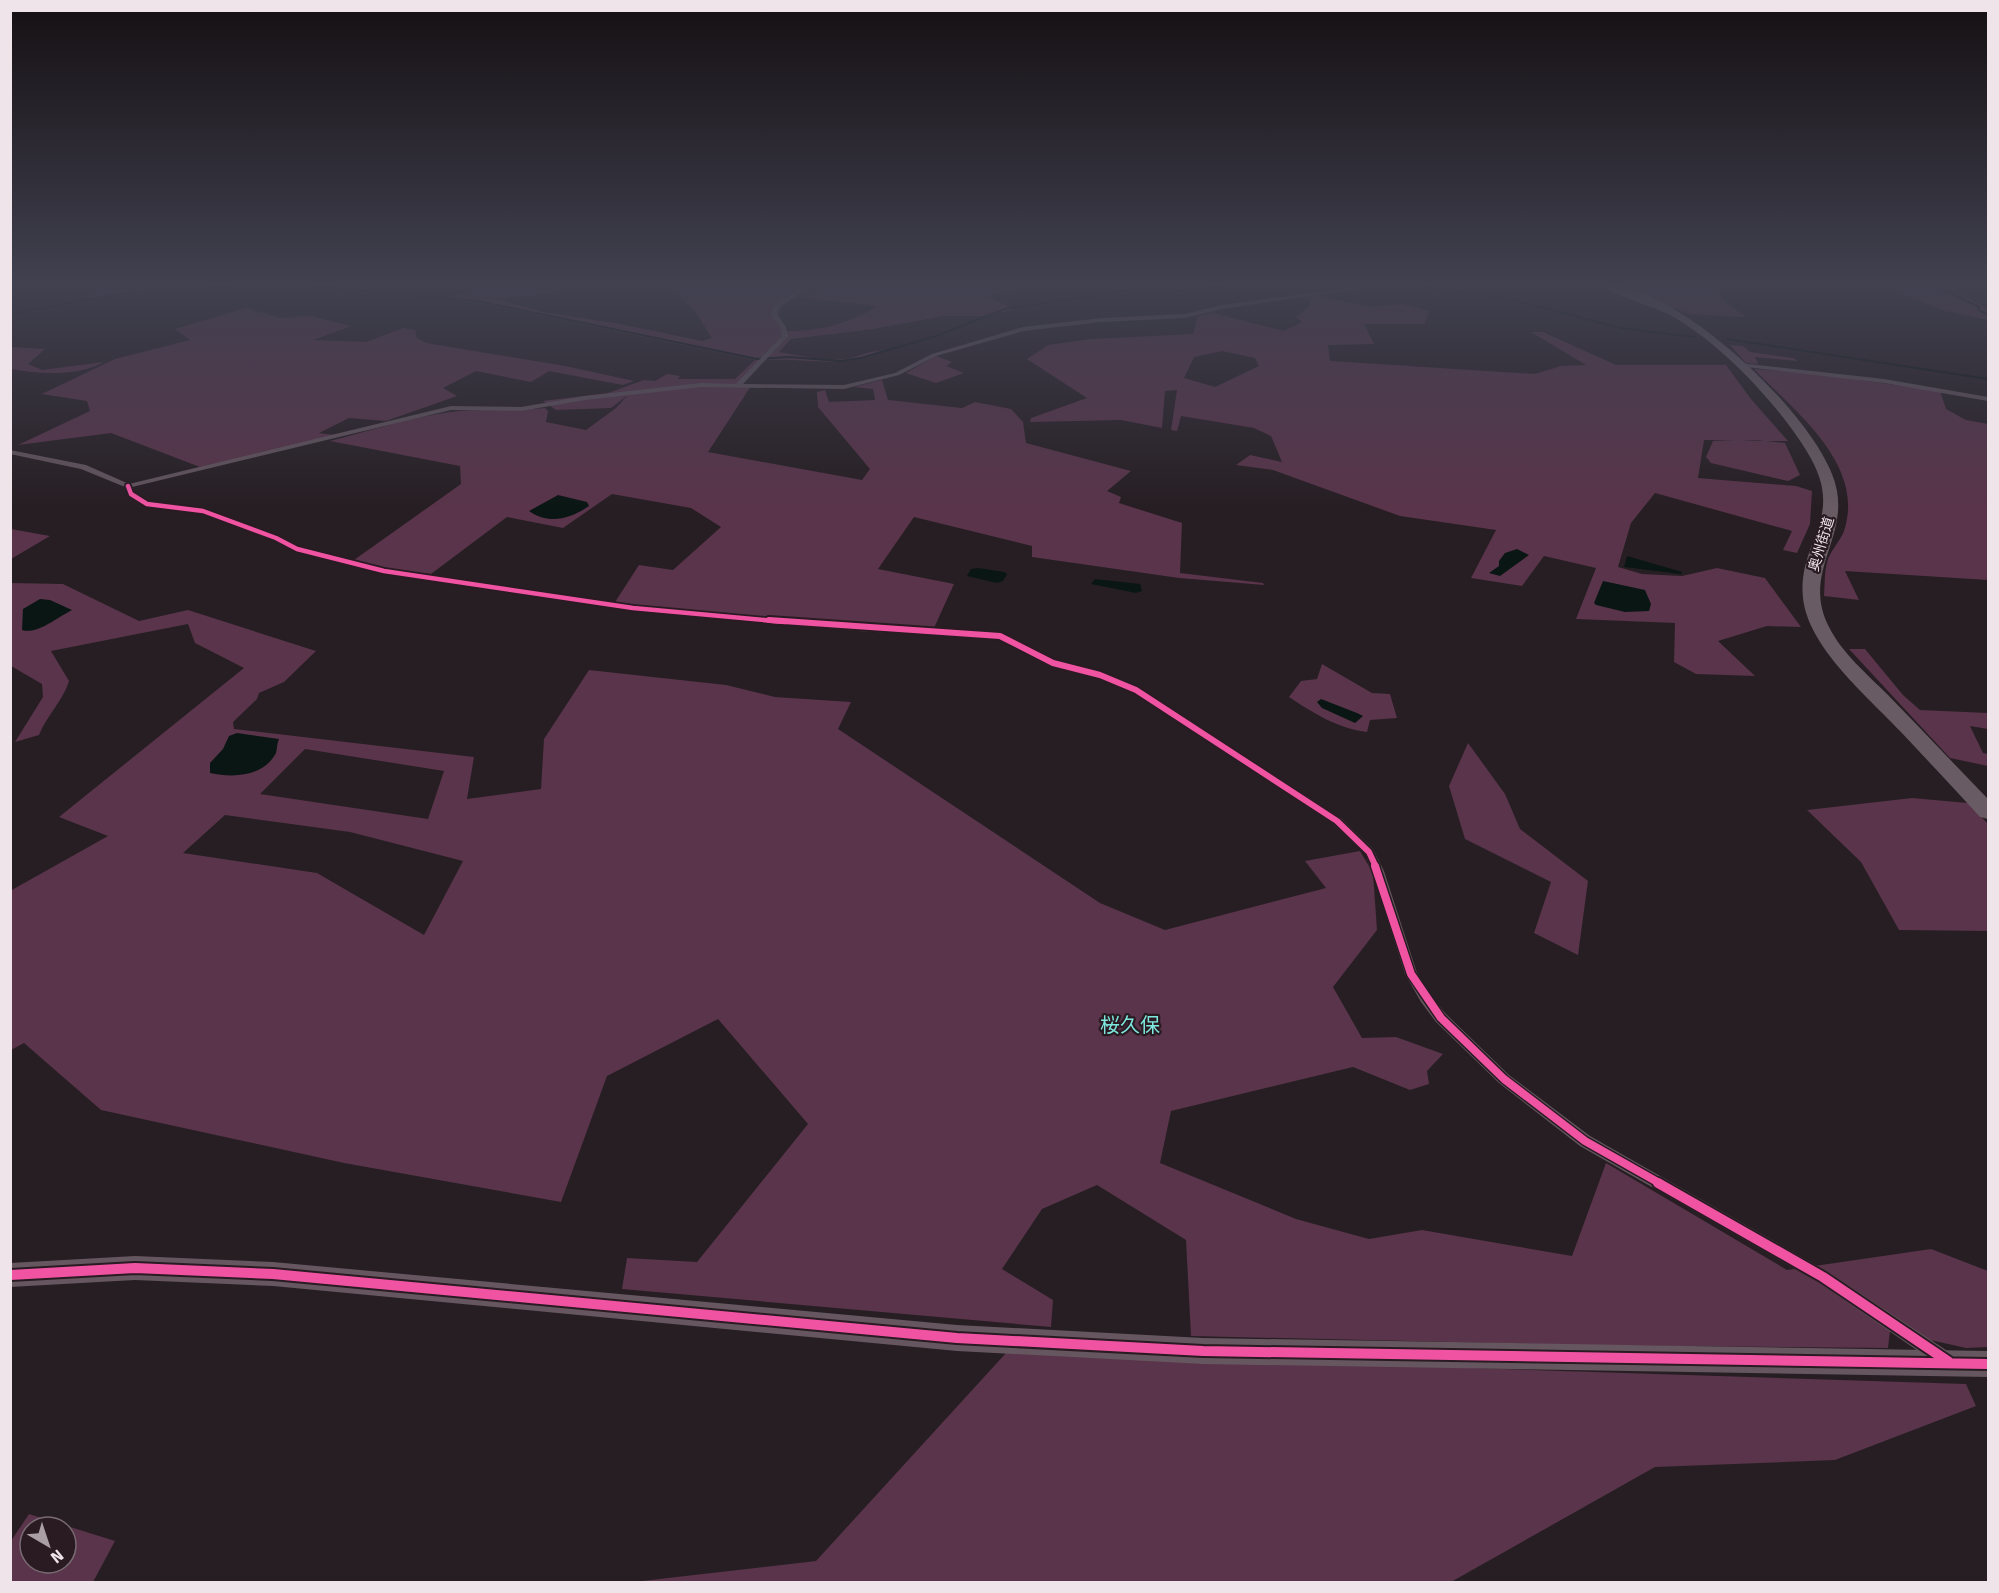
<svg xmlns="http://www.w3.org/2000/svg" width="1999" height="1593" viewBox="0 0 1999 1593" font-family="'Fira Sans','Noto Sans JP',sans-serif">
<style>
.green{fill:#59344a;fill-rule:evenodd}
.water{fill:#0a1614}
.lines{fill:none;stroke-linecap:round;stroke-linejoin:round}
.stream{stroke:#0a1614;stroke-width:2}
.street{fill:#62545d;fill-rule:evenodd}
.secondary{fill:#66565f;fill-rule:evenodd}
.highway{fill:#685b63;fill-rule:evenodd}
.cycleway-far3-casing{stroke:#2a1b23;stroke-width:8}
.cycleway-far2-casing{stroke:#2a1b23;stroke-width:10}
.cycleway-far1-casing{stroke:#2a1b23;stroke-width:11}
.cycleway-casing{stroke:#2a1b23;stroke-width:14}
.cycleway-far3{stroke:#f153a3;stroke-width:4.5}
.cycleway-far2{stroke:#f153a3;stroke-width:6}
.cycleway-far1{stroke:#f153a3;stroke-width:8}
.cycleway{stroke:#f153a3;stroke-width:10}
.labels{text-anchor:middle;stroke-width:4.5;stroke-linejoin:round;paint-order:stroke}
.far-street-label{font-size:14px;fill:#efe4ea;stroke:#2a1b23}
.near-neighbourhood-label{font-size:20px;fill:#7ee8de;stroke:#2a1b23}
</style>
<rect width="100%" height="100%" fill="#261e23"/>
<path class="green" d="M105,284h232l-17,5 -53,-2 -137,7 -119,21v-2l79,-14 -5,-1z
M475,284h116l-51,11 -45,4 48,13 77,12 82,17 10,-3 -18,-28 -29,-26h136l9,7 33,-5 -2,-2h195l-4,3 -46,9 29,13 -27,7h-44l-71,13 -82,10 -12,13c22,4 45,9 67,7 14,-2 24,-10 37,-7 -45,17 -72,6 -118,8l-23,24 -21,1 30,1 -43,66 154,28 8,-11 -52,-62 -1,-15 8,-2 4,12 46,-2 -2,-11 -19,-2 28,-7 6,20 74,8 13,-6 36,7 12,13 3,21 105,28 -24,20 14,6 -2,6 63,20 -2,50 83,10 1,2 -85,-7 -147,-21v-11l-118,-29 -36,52 76,15 -20,44 -84,-3 -209,-18 -26,-5 24,-37 34,5 48,-43 -30,-19 -79,-14 -49,34 -56,-11 -76,57 -43,-5 -34,-9 107,-76 -1,-18 -130,-25c36,-9 72,-21 108,-27 35,-7 71,-2 107,-6l3,3 -2,11 40,8 30,-22 12,-13 -17,13 -55,2 -13,-9 65,-8 36,-13 11,1 12,-7 13,2 -2,3h57l20,-19 -285,-59 -29,-3 32,-7zM797,297l79,9v1c-29,17 -56,24 -89,24l-9,-17 4,-8z
M1612,284h102l11,18 21,15 -57,-3z
M1808,284h180v6l-41,-4 41,23v11l-43,-9 -63,-26z
M1316,295l54,12 32,-3 27,7 -4,13h-61l10,20 -46,1 2,16 205,13 26,-8 25,-1 -55,-33h12l73,33h110l25,34 37,42 -84,-1 -6,38 98,8 16,5 -2,33 -13,29 -14,-3 9,-19 -137,-38 -24,30 -13,44 24,7 40,2 35,-8 48,10 36,49 -34,-1 -49,15 37,35 -59,-2 -22,-12 1,-39 -99,-4 20,-51 -52,-12 -22,30 -51,-8 25,-48 -96,-14 -127,-46 -37,-5 14,-10 32,7 -11,-26 -17,-8 -73,-12 -4,15 -6,-1 6,-40 -12,1 -3,37 -41,-8 -91,2 1,-4 56,-20 -60,-39 21,-14 43,-6 102,-5 5,-18 15,-3 71,18 18,-9 -6,-5 14,-11v-6l-9,-3zM1222,351l33,7 4,8 -44,21 -31,-9 10,-21z
M246,308l34,10 31,-2 40,10 -38,14 53,2 37,-14 12,2 2,8 9,5 139,23 69,15 -11,4 -74,-14 -18,11 -55,-11 -33,17 14,8 -71,25 -37,-3 -30,15 15,2 -134,32 -89,-34 -93,12 72,-34 -3,-10 -45,-7 73,-35 75,-19 -15,-11z
M1730,345l13,1 7,6 43,6 5,3 -43,-4 3,7 -12,-1z
M11,347l34,2 -17,15 14,6 62,-8c-28,15 -64,12 -93,7z
M936,356l16,6 -6,4 18,7 -28,10 -30,-10z
M1754,369l54,4 132,18 6,18 20,11 22,4v156l-143,-9 14,29 -35,-4c1,-11 0,-26 4,-37 4,-10 12,-18 16,-28 22,-67 -50,-120 -90,-162z
M1757,440l28,3 15,32 -12,6 -77,-18 -5,-6 7,-16z
M10,529h1l39,7 -39,23z
M11,583l52,1 76,37 49,-11 128,41 -32,31 -25,11 -2,6 -24,23 1,7 240,28 -7,42 74,-10 3,-50 45,-69 137,15 49,12 76,5 -13,27 262,174 65,27 161,-42 -21,-27 55,-10 13,22 4,57 -44,57 29,51 34,-1 47,17 -16,17 2,13 -19,6 -57,-23 -182,44 -11,52 136,56 73,20 53,-9 150,26 34,-93 181,107 144,-21 57,22v76l-22,1 -76,-17 -2,17 -313,-3 -384,-9 -5,-96 -89,-55 -55,24 -40,60 51,31 -2,27 -429,-38 5,-31 70,4 111,-138 -90,-105 -111,57 -46,126 -217,-39 -243,-53 -77,-67 -13,7 -1,-159 98,-55 -49,-19 185,-149 -49,-25 -7,-19 -137,27 18,30c-6,20 -22,34 -30,54l-24,7 28,-45 -1,-13 -31,-18zM305,749l139,22 -16,48 -168,-25zM225,815l125,17 113,29 -39,74 -107,-62 -134,-20z
M1849,649h16l38,46 17,15 68,3v16l-18,-3 13,27 5,1v12l-38,-8z
M1322,664l50,29 18,1 7,24 -27,2 -3,12c-28,-3 -54,-19 -78,-35l12,-16 16,-2z
M1468,743l37,51 15,35 68,52 -10,74 -44,-22 17,-51 -86,-43 -16,-53z
M1912,798l56,5 20,21v107l-89,-1 -38,-68 -54,-52z
M1006,1353l960,31 10,22 -141,54 -180,7 -204,115h-818l183,-21z
M29,1514l86,27 -22,41h-82v-41zM30,1527h36v36h-36z"/>
<path class="water" d="M558,495l29,7 2,4c-19,13 -40,19 -60,5z
M1517,549l12,6 -29,21 -11,-3 10,-7v-5l6,-8z
M1627,556l55,16 -1,2 -57,-7z
M978,568l26,4 3,2 -4,7 -6,2 -30,-7 4,-7z
M1095,579l45,5 2,7 -6,2 -45,-9z
M1603,581l42,9 6,14 -2,7 -24,1 -29,-7 -2,-2z
M40,599l10,1 22,10c-14,7 -35,25 -50,20l1,-21z
M1321,699l36,14 6,3 -8,7 -33,-15 -5,-6z
M237,733l42,6c-2,4 -2,10 -3,14 -13,24 -42,25 -66,20v-10l13,-14 6,-13z"/>
<g class="lines">
<path class="stream" d="M1400,284l105,14
M1932,284l47,23v3l9,5
M1512,300l113,29 70,8
M10,314l117,-21 154,-9 197,17 279,58 32,-2 52,4 20,-3 75,-22 69,-27 127,-19 55,1 59,-7
M1727,339l261,40"/>
<path class="street" d="M796,284h5l4,6 -26,17 -2,8 9,12 2,9 -45,48 101,1 51,-12 37,-19 91,-27 78,-9 84,-4 37,-9 157,-21h11l-168,25 -37,9 -84,4 -77,9 -88,25 -37,19 -55,14 -143,-2 -116,13 -64,11 -70,-1 -319,77 2,6 15,9 57,7 73,27 21,11 84,22 249,36 224,20 143,8 56,28 47,12 36,15 202,130 32,31 11,22 33,102 12,21 17,20 63,61 81,61 238,136 121,80 2,6 -2,6 -6,2 -6,-2 -119,-82 -238,-136 -81,-63 -63,-61 -15,-20 -16,-28 -33,-103 -7,-17 -32,-30 -200,-132 -36,-15 -47,-12 -52,-26 -141,-8 -224,-20 -249,-38 -90,-22 -21,-11 -71,-27 -58,-7 -16,-10 -3,-9 -44,-18 -71,-15v-4l76,15 43,19 322,-78 70,1 64,-11 116,-13 35,1 46,-48 -2,-9 -9,-12 4,-10 24,-15z
M1739,363l145,16 104,18v4l-104,-18 -147,-17v-2z"/>
<path class="secondary" d="M135,1256l138,6 684,63 246,13 785,13v26l-785,-13 -246,-13 -684,-65 -138,-6 -125,7v-24z"/>
<path class="highway" d="M1598,284c72,-8 228,138 239,207 9,50 -35,84 -8,136 13,26 38,47 59,68 34,35 67,70 100,104v20l-8,-2c-26,-29 -53,-57 -80,-86 -33,-35 -92,-84 -97,-133 -6,-59 46,-80 3,-148 -30,-48 -87,-109 -138,-136 -18,-9 -57,-19 -70,-30z"/>
<g class="cycleway-far3-casing">
<path id="cycleway-far3" d="M128,486l3,8 16,10 56,7 73,27 21,11 87,22 249,37 152,14"/>
</g>
<g class="cycleway-far2-casing">
<path id="cycleway-far2" d="M769,620l231,16 53,27 47,12 36,15 201,131 32,31 7,15"/>
</g>
<g class="cycleway-far1-casing">
<path id="cycleway-far1" d="M1375,866l36,108 30,44 63,61 81,62 76,43"/>
</g>
<g class="cycleway-casing">
<path id="cycleway" d="M1658,1183l165,94 126,85
M10,1275l125,-7 138,6 684,64 246,13 785,13"/>
</g>
<use href="#cycleway-far3" class="cycleway-far3"/>
<use href="#cycleway-far2" class="cycleway-far2"/>
<use href="#cycleway-far1" class="cycleway-far1"/>
<use href="#cycleway" class="cycleway"/>
</g>
<linearGradient id="sky" x2="0" y2="1"><stop stop-color="#151013"/><stop offset="0.56" stop-color="#414150"/><stop offset="1" stop-color="#414150" stop-opacity="0"/></linearGradient>
<rect width="1999" height="507" fill="url(#sky)"/>
<g class="labels">
<g class="far-street-label">
<text transform="translate(1821 544) rotate(-73)" y="5">奥州街道</text>
</g>
<g class="near-neighbourhood-label">
<text x="1130" y="1032">桜久保</text>
</g>
</g>
<rect width="1999" height="1593" fill="none" stroke="#efe4ea" stroke-width="24"/>
<g transform="translate(48 1545) rotate(141)"><circle r="28" fill="#2a1b23" stroke="#796b73" stroke-width="1.5"/>
<path d="M0-4.5L10 22L0 15L-10 22Z" fill="#a99fa4"/>
<text y="-9" font-size="16" font-weight="bold" text-anchor="middle" fill="#efe4ea">N</text>
</g>
</svg>
